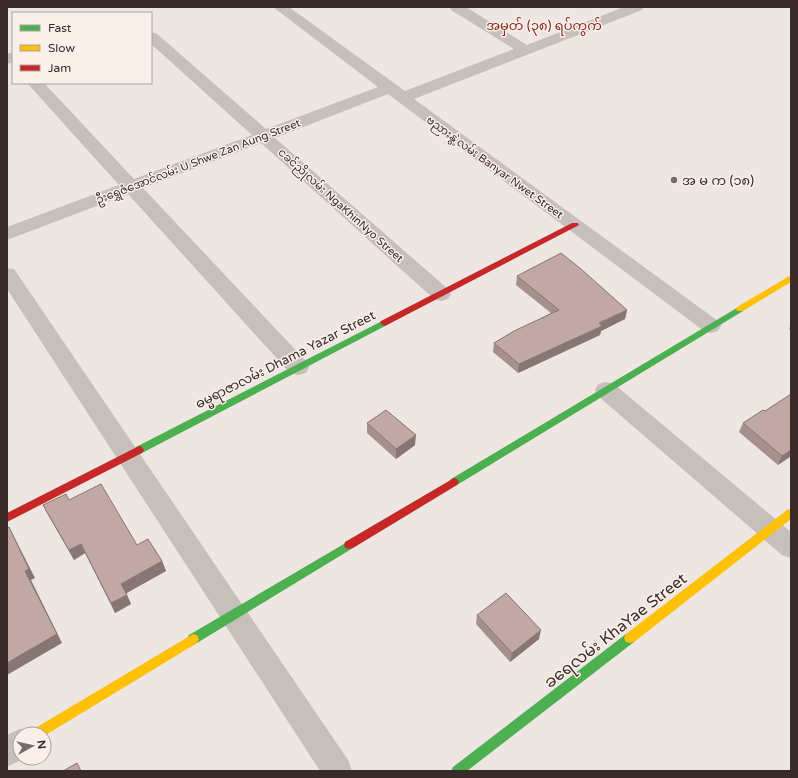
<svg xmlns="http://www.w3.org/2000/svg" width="798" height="778" viewBox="0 0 798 778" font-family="'Varela Round','Noto Sans Myanmar',sans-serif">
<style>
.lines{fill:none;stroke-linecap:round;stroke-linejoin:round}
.street{fill:#c7bfbb;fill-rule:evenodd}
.fast{fill:#4caf50;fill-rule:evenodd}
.slow{fill:#ffc107;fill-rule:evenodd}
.jam{fill:#c62828;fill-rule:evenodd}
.wall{fill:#a6908d}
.shaded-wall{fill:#877673}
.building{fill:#c1a8a4;stroke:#877673}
.poi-dot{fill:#786c6a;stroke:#faf0ea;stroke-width:1.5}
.labels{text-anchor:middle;stroke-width:3;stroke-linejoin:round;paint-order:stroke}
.far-street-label{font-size:11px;fill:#382b29;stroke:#faf0ea}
.far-quarter-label{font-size:13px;fill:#872b22;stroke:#faf0ea}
.poi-label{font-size:13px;fill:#382b29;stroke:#faf0ea;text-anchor:start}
.street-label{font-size:13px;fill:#382b29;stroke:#faf0ea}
.near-street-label{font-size:16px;fill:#382b29;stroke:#faf0ea}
</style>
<rect width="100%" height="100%" fill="#eee6e2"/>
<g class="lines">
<path class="street" d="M273,7h16l116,84 109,-42 -63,-39 -2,-3h17l61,38 97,-38h20l-2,3 -228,89 304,222 3,5 -3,5 -7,2 -7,-2 -316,-237 -113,44 173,151 3,5 -3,5 -7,2 -7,-2 -173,-156 -118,45 163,173 3,6 -3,6 -8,2 -8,-2 -162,-179 -121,46v-13l112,-42 -92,-102h17l90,96 118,-44 -101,-91v-12l5,1 110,96 112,-42z
M13,52v10l-6,2v-10z
M7,268l7,1 334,491 4,11h-32l-313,-482z
M606,382l8,2 177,148v26l-9,-3 -184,-159 -3,-6 3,-6z
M20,729l11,5h-11v24h5l-18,9v-32z"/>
<path class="fast" d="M740,306l3,1 1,2 -1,2 -286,174 -3,1 -3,-1 -2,-3 2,-3z
M384,320l3,1 1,2 -1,2 -245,128h-6l-2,-3 2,-3z
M349,541l4,1 1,3 -1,3 -156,95 -4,1 -4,-1 -2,-4 2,-4z
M630,633l4,1 2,4 -2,4 -167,129h-16l2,-4 173,-133z"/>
<path class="slow" d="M791,275v7l-48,29h-6l-1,-2 1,-2z
M791,509v10l-157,123 -4,1 -4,-1 -2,-4 2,-4 161,-124z
M193,634l4,1 2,4 -2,4 -153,93v-2h-14l2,-4z"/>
<path class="jam" d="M572,223h6l1,2 -192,100 -3,1 -4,-3 1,-2z
M139,446l3,1 2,3 -2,3 -135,69v-9z
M454,478l3,1 2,3 -2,3 -104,63 -4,1 -4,-1 -1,-3 1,-3z"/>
</g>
<path class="wall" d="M517,276l110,34 -2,9 -24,12 -1,4 -82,38 -25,-21 1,-9 57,-30 -35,-28z
M791,324v6l-2,-1z
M791,394v62l-13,9 -39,-33 4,-9 22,-12z
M367,423l48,22 -19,14 -29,-26z
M69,500l93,61 4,10 -40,22 5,11 -16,9 -30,-60 -11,7 -26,-45 -5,-10z
M477,615l62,24 -29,23 -34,-38z"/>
<path class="shaded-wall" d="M627,310l-2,9 -24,12 -1,4 -82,38 1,-9z
M416,435l-1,10 -19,14v-10z
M791,450v6l-13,9 4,-9z
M9,527l26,51 -4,2 31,63 -55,32v-12l18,-92z
M81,544l4,9 -11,7 -5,-10z
M162,561l4,10 -41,23 -4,-10z
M127,595l4,9 -16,9 -4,-10z
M541,630l-2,9 -29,23 2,-9z"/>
<path class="building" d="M561,253l20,16 46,41 -28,13 3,3 -83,38 -25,-21 20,-12 45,-21 -42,-34z
M791,394v56l-9,6 -39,-33 20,-13 2,1z
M386,410l30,25 -20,14 -29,-26z
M101,484l36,61 11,-6 14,22 -41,23 6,11 -16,8 -30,-59 -12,6 -26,-45 23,-11 3,6z
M9,527l20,42 -4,2 32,63 -50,29v-135z
M506,593l35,37 -29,23 -35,-38z
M77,763l4,8h-18z"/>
<circle class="poi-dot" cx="674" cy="180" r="4"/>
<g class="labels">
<g class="far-street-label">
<text transform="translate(198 161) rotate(-21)" y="4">ဦးရွှေဇံအောင်လမ်း U Shwe Zan Aung Street</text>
<text transform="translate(495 167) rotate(36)" y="4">ဗညားနွဲ့လမ်း Banyar Nwet Street</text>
<text transform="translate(341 205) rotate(42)" y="4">ငခင်ညိုလမ်း NgaKhinNyo Street</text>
</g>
<g class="far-quarter-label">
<text x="544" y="30">အမှတ် (၃၈) ရပ်ကွက်</text>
</g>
<g class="poi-label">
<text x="682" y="185">အ မ က (၁၈)</text>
</g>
<g class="street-label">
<text transform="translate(285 359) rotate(-27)" y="5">ဓမ္မရာဇာလမ်း Dhama Yazar Street</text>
</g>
<g class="near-street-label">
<text transform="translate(615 630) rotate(-38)" y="6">ခရေလမ်း KhaYae Street</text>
</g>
</g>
<rect width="798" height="778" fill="none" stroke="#382b29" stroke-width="16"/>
<rect x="12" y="12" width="140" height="72" fill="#faf0ea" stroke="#aca19d"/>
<rect x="20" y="25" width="20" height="6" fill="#4caf50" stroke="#aca19d"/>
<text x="48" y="32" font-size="12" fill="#382b29">Fast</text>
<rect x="20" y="45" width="20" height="6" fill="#ffc107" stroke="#aca19d"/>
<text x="48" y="52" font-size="12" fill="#382b29">Slow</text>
<rect x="20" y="65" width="20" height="6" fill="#c62828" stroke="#aca19d"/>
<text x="48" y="72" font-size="12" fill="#382b29">Jam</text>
<g transform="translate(32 746) rotate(82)"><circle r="19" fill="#faf0ea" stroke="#aca19d"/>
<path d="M0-3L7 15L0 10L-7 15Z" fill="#786c6a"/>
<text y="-6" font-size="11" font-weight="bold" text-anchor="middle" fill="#382b29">N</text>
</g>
</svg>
